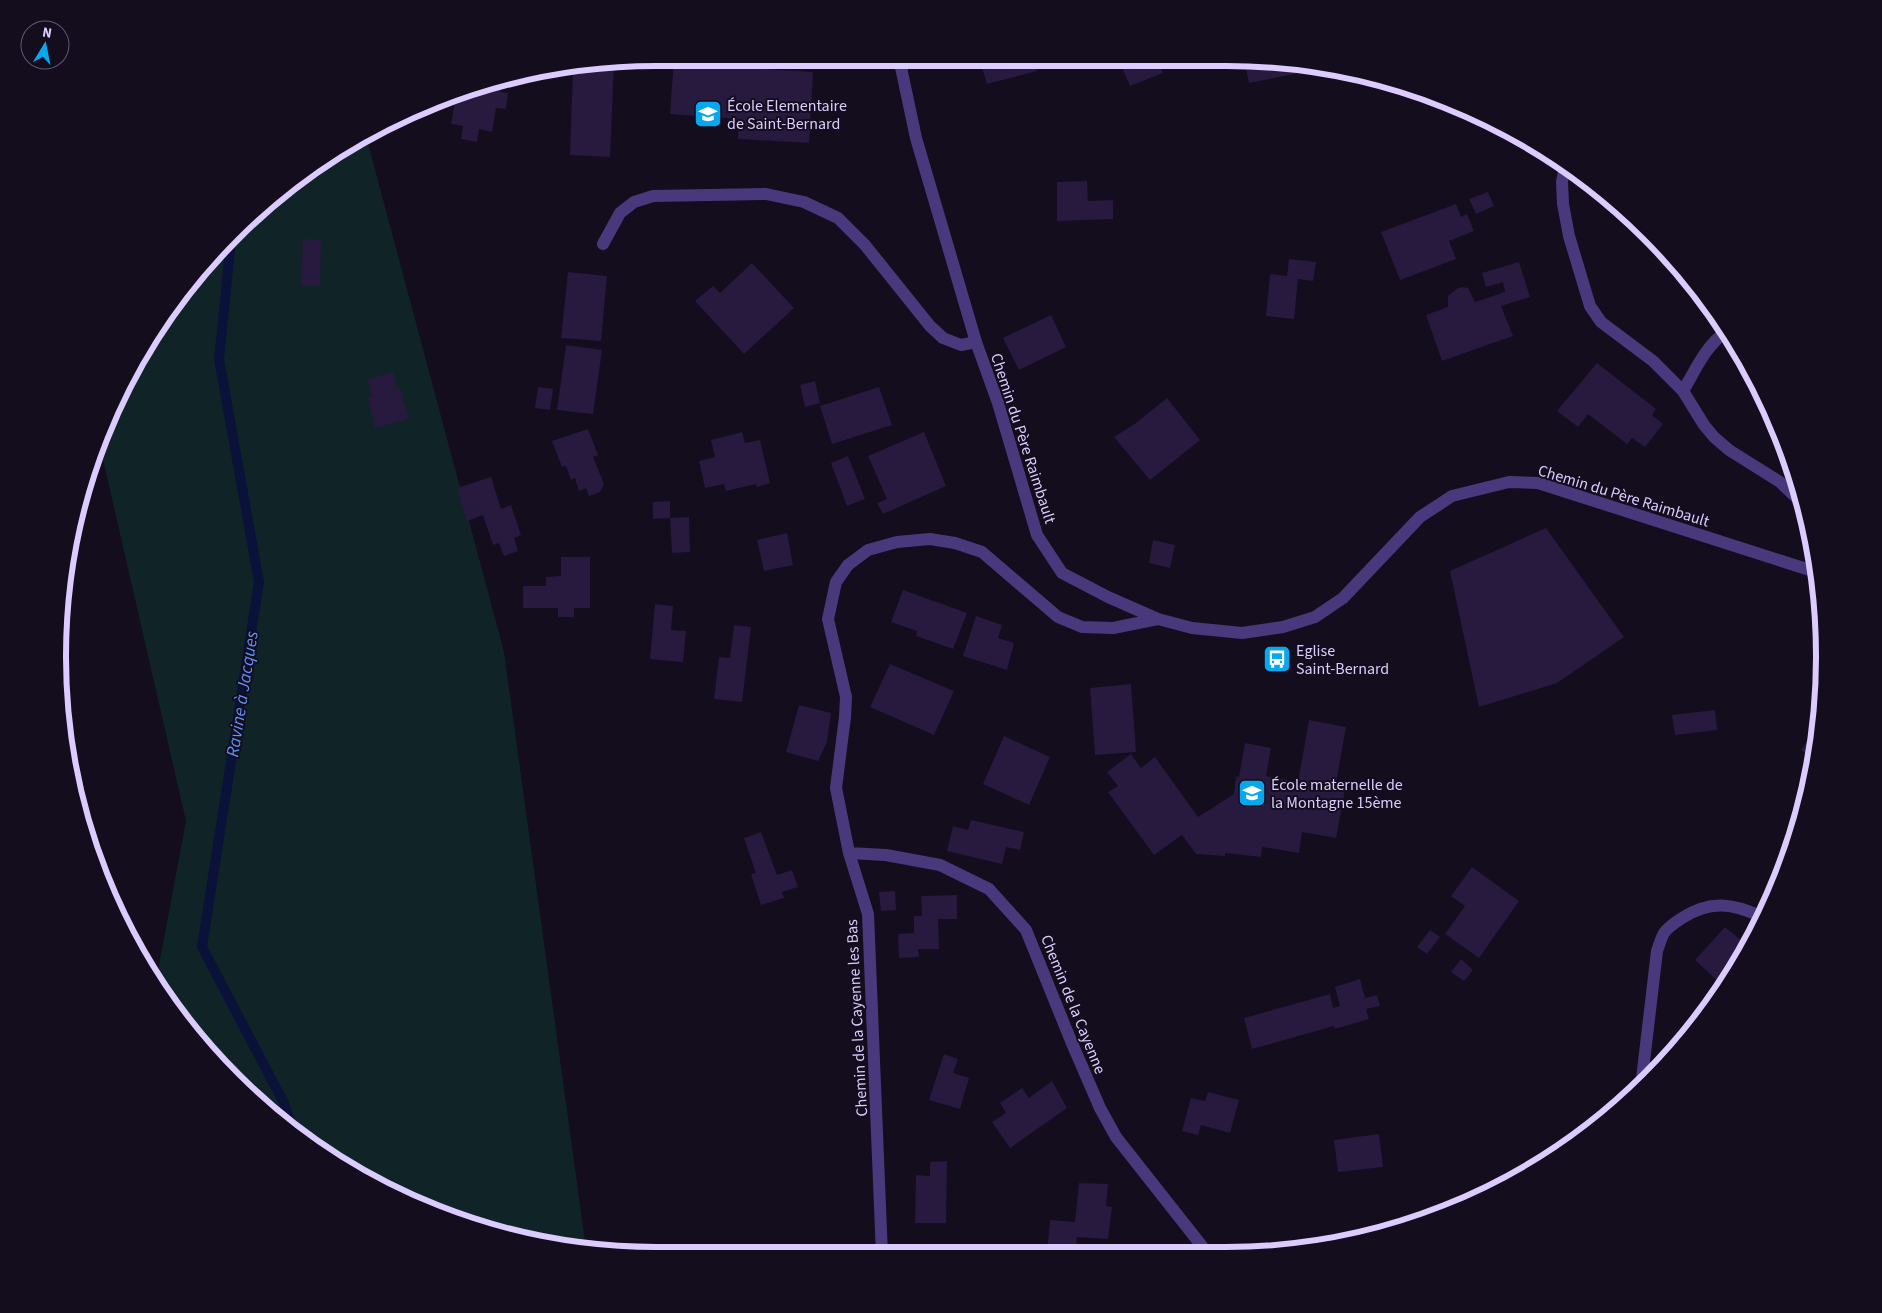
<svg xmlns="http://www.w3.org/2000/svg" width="1882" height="1313" viewBox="0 0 1882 1313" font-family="'Source Sans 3',sans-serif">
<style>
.green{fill:#102428}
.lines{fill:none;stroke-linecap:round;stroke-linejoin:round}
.stream{stroke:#0a1239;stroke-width:10}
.building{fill:#28193e}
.minor{stroke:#49397c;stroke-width:12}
.tertiary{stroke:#49397c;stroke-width:12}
.labels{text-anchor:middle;stroke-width:4;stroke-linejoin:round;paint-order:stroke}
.poi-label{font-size:16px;fill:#dbcbfe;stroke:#130d1e;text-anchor:start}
.street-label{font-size:16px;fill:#dbcbfe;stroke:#130d1e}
.water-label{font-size:18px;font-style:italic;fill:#5c92fa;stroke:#130d1e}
.rim{fill:none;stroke:#dbcbfe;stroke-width:6}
</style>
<rect width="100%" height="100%" fill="#130d1e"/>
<path class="green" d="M366,136l138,516 82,597 -47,-5 -112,-34 -104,-56 -90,-74 -52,-59 -25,-40 30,-160 -87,-379 4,-15 55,-103 48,-62 118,-104z"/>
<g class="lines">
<path class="stream" d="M231,240l-12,119 40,223 -57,365 82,156 9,27"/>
</g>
<path class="building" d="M674,58h90l-1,11 50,3 -4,71 -71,-4 1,-20 -69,-5z
M1006,58h27l4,13 -50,13 -6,-20z
M1118,58h39l6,15 -33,13z
M1244,59l59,6 1,7 -55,11z
M614,63l-4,94 -40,-2 3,-86z
M501,78h2l-3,14 8,1 -2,16 -10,-1 -4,24 -13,-3 -2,13 -16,-3 2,-13 -12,-2 5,-28 13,2 1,-10z
M1087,181l1,20 25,-1v19l-56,2v-39z
M1488,192l6,14 -18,8 -7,-15z
M1456,204l5,13 6,-3 7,17 -25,10 7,18 -56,21 -19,-48z
M303,239l18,1 -1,46 -19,-1z
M1289,259l27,3 -3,19 -15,-2 -4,40 -28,-3 4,-42 17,2z
M1519,262l11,35 -29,9 12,30 -71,25 -16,-46 22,-8v-11l10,-8 5,-1 5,1 7,14 30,-10 -2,-10 -17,5 -4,-14z
M752,263l42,45 -50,46 -49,-53 18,-15 7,7z
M568,272l39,4 -6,65 -40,-3z
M1051,315l15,32 -47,23 -16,-32z
M566,345l36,5 -9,64 -36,-4z
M1732,347h4l8,15 -9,2z
M1597,363l59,46 -4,6 11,9 -18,23 -13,-9 -5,6 -39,-30 -10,13 -21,-16z
M393,372l4,16h3l9,31 -34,9 -7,-30 4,-1 -5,-18z
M815,381l5,22 -15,4 -5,-22z
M538,387l15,2 -3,21 -15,-2z
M879,387l13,38 -60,19 -12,-38z
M1167,398l33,42 -50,40 -36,-43 22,-14z
M588,429l10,26 -5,2 11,27 -4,8 -11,4 -3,-8 -7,3 -4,-13 -4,2 -5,-14 -4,1 -10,-26z
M742,432l3,11 15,-3 10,43 -13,4 -1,-3 -30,7 -2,-7 -19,4 -6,-27 16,-4 -4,-17z
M924,432l22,54 -63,28 -6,-11 10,-4 -19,-43z
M848,456l17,43 -18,7 -16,-43z
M491,477l10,32 10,-4 10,30 -7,3 4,13 -14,5 -5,-13 -6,2 -10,-30 -16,6 -10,-33z
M670,501v17l-17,1v-17z
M689,517l1,35 -18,1 -2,-35z
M1546,528l78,109 -67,46 -78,24 -29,-136z
M787,533l6,32 -29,6 -7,-31z
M1153,540l22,5 -5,23 -21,-5z
M561,557h29v51h-16v9h-16v-9h-35v-22h23v-9l15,-1z
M903,590l64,23 -14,36 -37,-13 1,-5 -26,-9z
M655,604l18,2 -2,24 15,1 -3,31 -33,-3z
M976,616l26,9 -4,13 16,5 -7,27 -44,-14z
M734,625l17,2 -9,75 -28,-3 5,-42 11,1z
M890,664l64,27 -20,44 -64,-28z
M1131,684l5,68 -41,3 -5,-67z
M799,705l32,8 -4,29 -9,19 -32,-9z
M1715,710l2,20 -42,5 -3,-20z
M1309,720l37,7 -10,56 10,1 -10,54 -34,-6 -3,21 -37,-6 -1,10 -36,-4v3l-29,-2 -14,-19 -28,20 -46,-63 10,-6 -11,-14 24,-18 10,14 14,-11 43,60 36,-23 2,-18 3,1 6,-34 26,5 -5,28 32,6z
M1818,725l-4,34 -13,-9z
M1004,736l46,21 -21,48 -46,-21z
M971,820l53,12 -4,18 -14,-3 -4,17 -55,-13 6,-25 15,4z
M761,832l16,43 15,-5 6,17 -16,5 2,6 -23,7 -10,-31 5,-1 -12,-35z
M1472,867l47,34 -40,57 -34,-24 20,-28 -14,-10z
M895,891l1,19 -15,1 -2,-19z
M957,895v24h-19l1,30h-21l1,8 -20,1 -1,-24 16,-1v-17h8l-1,-20z
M1725,927l22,18 -23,42 -29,-27z
M1430,930l10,7 -13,17 -10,-7z
M1461,959l12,11 -9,11 -13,-9z
M1360,979l5,19 12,-3 3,11 -14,3 3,10 -34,10 -1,-3 -82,23 -8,-31 86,-24 3,14 7,-2 -5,-19z
M944,1054l14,5 -5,14 16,5 -9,31 -31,-9z
M1052,1081l15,27 -57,40 -18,-26 14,-9 -6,-10 22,-15 7,10z
M1208,1092l31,8 -9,33 -29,-8 -3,10 -16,-4 9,-33 14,3z
M1379,1134l4,33 -45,5 -4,-32z
M947,1161l-1,62h-31l1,-48 14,1v-14z
M1079,1183l29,1 -2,22 6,1 -4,32 -31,-2 -2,18 -28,-2 3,-33 25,2z
M1126,1249l19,2 -1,4h-19z"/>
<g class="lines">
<path class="minor" d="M1565,166l-3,16 1,22 6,32 21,70 11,16 52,39 30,30 21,34 10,12 15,13 51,32 21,20
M603,244l17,-31 14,-11 19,-6 113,-2 38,8 34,16 27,27 65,81 13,12 18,7 15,-3
M1683,391c13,-22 23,-46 44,-60
M849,853l37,2 54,10 49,24 37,41 45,111 29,67 16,29 93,118
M1641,1087l16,-136c2,-5 4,-13 7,-18 4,-6 12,-11 18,-15 28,-18 51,-15 80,-1
M882,1255l-14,-341 -19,-61 -13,-65 9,-71 1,-20 -18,-78 8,-37 12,-17 20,-15 29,-8 33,-3 25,4 27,9 76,65 24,10 31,1 45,-9"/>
<path class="tertiary" d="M899,58l17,80 60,204 22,61 39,132 25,38 46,24 50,22 34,9 50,5 41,-6 32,-10 28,-19 77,-81 32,-21 57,-14 29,1 278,89"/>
</g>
<defs>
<g id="school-square" transform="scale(1.4375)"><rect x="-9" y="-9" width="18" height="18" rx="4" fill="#07a9ee" stroke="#130d1e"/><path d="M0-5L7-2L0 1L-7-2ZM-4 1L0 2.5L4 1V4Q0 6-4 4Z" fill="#fff"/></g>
<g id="bus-square" transform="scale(1.4375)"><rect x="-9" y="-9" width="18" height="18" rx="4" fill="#07a9ee" stroke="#130d1e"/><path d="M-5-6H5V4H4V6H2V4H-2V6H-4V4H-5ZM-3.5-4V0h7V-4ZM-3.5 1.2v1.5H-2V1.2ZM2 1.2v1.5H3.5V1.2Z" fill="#fff"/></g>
</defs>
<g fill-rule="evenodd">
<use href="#school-square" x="708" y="114"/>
<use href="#bus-square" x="1277" y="659"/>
<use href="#school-square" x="1252" y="793"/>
</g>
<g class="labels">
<g class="poi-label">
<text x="727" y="111">École Elementaire<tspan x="727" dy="18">de Saint-Bernard</tspan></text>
<text x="1296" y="656">Eglise<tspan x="1296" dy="18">Saint-Bernard</tspan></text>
<text x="1271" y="790">École maternelle de<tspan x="1271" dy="18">la Montagne 15ème</tspan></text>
</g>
<g class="street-label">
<text transform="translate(1024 438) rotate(72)" y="6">Chemin du Père Raimbault</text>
<text transform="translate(1624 495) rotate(17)" y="6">Chemin du Père Raimbault</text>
<text transform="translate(1074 1004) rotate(68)" y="6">Chemin de la Cayenne</text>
<text transform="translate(856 1018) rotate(-93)" y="6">Chemin de la Cayenne les Bas</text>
</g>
<g class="water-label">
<text transform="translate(242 694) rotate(-81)" y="6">Ravine à Jacques</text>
</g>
</g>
<path d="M0 0H1882V1313H0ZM656 66H1226A590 590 0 0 1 1816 656V657A590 590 0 0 1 1226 1247H656A590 590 0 0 1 66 657V656A590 590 0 0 1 656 66Z" fill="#130d1e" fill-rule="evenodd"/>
<path class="rim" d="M656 66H1226A590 590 0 0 1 1816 656V657A590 590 0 0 1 1226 1247H656A590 590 0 0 1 66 657V656A590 590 0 0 1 656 66Z"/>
<g transform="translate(45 45) rotate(10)"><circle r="24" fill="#130d1e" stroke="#635978"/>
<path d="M0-4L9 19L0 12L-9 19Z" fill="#07a9ee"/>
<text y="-8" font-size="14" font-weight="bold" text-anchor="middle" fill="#dbcbfe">N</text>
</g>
</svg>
